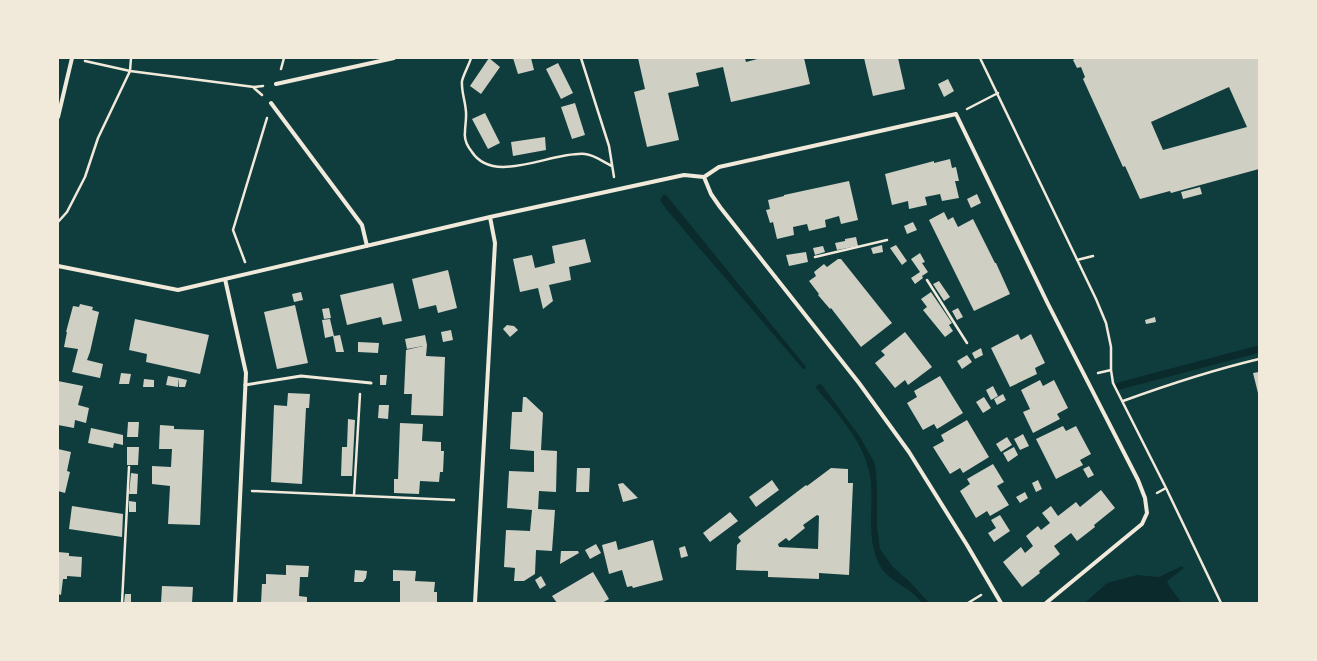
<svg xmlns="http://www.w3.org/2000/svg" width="1317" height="661" viewBox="0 0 1317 661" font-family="'DM Sans',sans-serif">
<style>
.water{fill:#0a2a2b}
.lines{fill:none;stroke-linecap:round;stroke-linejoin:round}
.stream{stroke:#0a2a2b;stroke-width:7}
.building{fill:#cfcfc3;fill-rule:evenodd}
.path{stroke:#f1e9da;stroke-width:2.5}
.service{stroke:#f1e9da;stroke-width:3}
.minor{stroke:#f1e9da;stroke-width:4}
</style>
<rect width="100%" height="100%" fill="#0f3d3e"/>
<path class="water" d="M663,195h3l140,172 -2,3 -138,-161 -6,-9z
M821,384l39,53 15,27 2,22v41l3,22 12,17 19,17 18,20h-7c-12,-17 -35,-21 -44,-41 -11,-25 -5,-52 -7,-78 -2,-37 -33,-70 -55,-96l1,-3z
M1182,566l2,2 -17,13 2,5 13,17h-97l22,-20 30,-8 22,2z"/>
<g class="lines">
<path class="stream" d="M1119,386l140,-37"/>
</g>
<path class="building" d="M489,58l11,9 -19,27 -11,-8z
M513,58h18l3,12 -16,4z
M638,58h107l1,4 15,-4h43l6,26 -79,18 -8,-35 -27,6 3,13 -31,7 11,47 -32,7 -13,-55 11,-3z
M864,58h34l7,31 -32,7z
M1076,58h183v111l-88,24 -1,-2 -30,8 -15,-33 -2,1 -40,-88 2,-2 -4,-10 -4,1 -4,-8zM1229,87l18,40 -84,23 -12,-28z
M558,63l15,30 -12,6 -15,-30z
M948,79l6,12 -10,6 -6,-13z
M575,103l10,32 -13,4 -11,-32z
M485,113l15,30 -12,6 -16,-30z
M545,137l1,13 -33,6 -2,-14z
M950,159l2,9 4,-1 3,14h-4l4,17 -17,3 -2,-7 -15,3 2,8 -18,4 -1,-8 -16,4 -7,-31 49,-13v2z
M849,181l9,39 -17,4 -2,-8 -14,4 1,7 -17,4 -2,-7 -14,3 1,8 -17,4 -4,-17 -3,1 -4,-13 4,-1 -2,-9 16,-4v-1z
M1200,187l2,7 -19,5 -2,-7z
M977,194l4,9 -10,5 -4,-9z
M944,212l4,8 5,-3 5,10 15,-8 22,44h1l14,31 -36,17 -45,-91z
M913,222l4,8 -10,4 -3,-8z
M856,237l2,9 -21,4 -2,-7 10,-2v-2z
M585,239l6,23 -22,5 2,13 -22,5 4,16 -10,8 -5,-21 -18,4 -7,-33 19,-4 3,13 20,-5 -3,-17z
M882,245l1,7 -10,2 -2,-6z
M896,245l11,16 -5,4 -12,-17z
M823,246l2,6 -10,3 -2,-7z
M806,252l2,10 -19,4 -3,-11z
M920,253l5,9 -3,1 6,9 -6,4 1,2 -8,6 -4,-6 9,-6 -9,-13z
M838,259h3l51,64 -31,24 -30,-39 -1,1 -12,-14 1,-1 -10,-13 7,-5 -2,-4 10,-8 3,3z
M448,270l9,38 -19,5 -2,-8 -17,4 -7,-30z
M939,281l11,16 -6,4 -11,-17z
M393,283l9,38 -19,4 -2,-8 -34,8 -7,-30z
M301,292l2,8 -9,2 -2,-8z
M931,292l21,31 -3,2 4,6 -8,6 -22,-27 4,-3 -6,-8z
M80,304l13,3 -1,3 7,2 -9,40 -3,8 16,4 -3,14 -28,-6 6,-23 -14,-2 3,-15h-1l7,-26 6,1z
M295,305l13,58 -31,6 -13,-57z
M329,308l2,10 -7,1 -2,-10z
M958,308l5,9 -6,3 -5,-9z
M1155,317l1,5 -10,2 -1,-4z
M135,319l74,16 -9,39 -54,-12 1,-8 -18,-4z
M330,319l4,17 6,-1 4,17h-8l-3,-16 -8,2 -3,-18z
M507,325l7,1 4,4 -8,7 -7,-8z
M451,330l2,10 -10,2 -2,-10z
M905,332l27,35 -24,18 -3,-5 -10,8 -20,-25 10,-8 -4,-4z
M1018,334l3,6 10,-6 14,29 -10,5 2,6 -27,13 -19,-39z
M425,335l2,10 -1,11 19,1 -2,59 -32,-1 1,-21h-8l2,-44 17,-4 -16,3 -2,-10z
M358,342l21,1 -1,10 -20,-1z
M981,348l2,7 -8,4 -3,-6z
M967,355l5,7 -10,7 -5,-8z
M1259,372v21h-1l-5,-20z
M121,373l10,1 -2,10h-10z
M380,375h7l-1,10h-6z
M168,376l11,2 -1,9 -12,-2z
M940,376l23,37 -26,16 -3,-5 -11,6 -16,-27 10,-6 -3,-6z
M179,378l8,2 -2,7h-6z
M144,379l10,1v7h-11z
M1040,380l3,6 11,-6 14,28 -11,6 3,5 -27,14 -10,-21 7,-3 -9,-19z
M58,381l25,5 -5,19 11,3 -3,15 -11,-3 -1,8 -16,-3z
M993,386l5,10 -7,4 -5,-10z
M288,393l22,1 -1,14h-3l-4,76 -31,-2 3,-77 13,1z
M1003,394l3,6 -9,5 -3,-6z
M523,397h3l17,16 -2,37 16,1 -1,41 -17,-1 -1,18 17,1 -3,41 -16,-1 -1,24 -11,7h-10l1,-13 -11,-1 2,-37 24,1 2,-21 -25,-2 2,-37 25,1v-21l-24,-2 2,-37h10z
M984,397l7,11 -8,5 -7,-11z
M379,405h10l-1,14 -10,-1z
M348,419l7,1 -3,56h-11l1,-29h5z
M967,420l22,37 -26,16 -3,-5 -10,6 -17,-27 11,-6 -3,-6z
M128,422h11l-1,15h-11z
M400,423l23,1 -1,17 19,1v9h3l-1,21h-3l-1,10 -19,-1 -1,13 -25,-1v-14h4z
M160,425l14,1v3l30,1 -4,95 -32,-1 2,-38 -18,-2v-18l19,1 1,-18h-13z
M1063,426l3,5 10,-5 15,28 -11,6 3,5 -27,14 -20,-40z
M91,428l32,7v10l-9,-2 -1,5 -25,-5z
M1023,434l6,12 -9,4 -6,-11z
M1007,437l5,8 -11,7 -5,-8z
M127,447h12l-1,18h-11z
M1014,447l4,8 -10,7 -5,-9z
M58,449l13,3 -4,19 3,1 -5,21 -7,-2z
M993,464l11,18 -7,4 12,19 -19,11 -3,-5 -11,7 -16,-27 10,-7 -3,-5z
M1089,466l5,9 -6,3 -5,-9z
M577,468h13l-1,24h-13z
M831,468l17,1v14h5l-4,92 -30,-2v6l-51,-2v-6l-32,-1 1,-25 4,-4 -3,-4 68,-52 1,1zM817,515l2,1 -1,33 -39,-2 -1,-3 8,-6 3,3 16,-13 -2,-3z
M131,473l7,1 -1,20h-8z
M772,480l7,10 -23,17 -7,-10z
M1038,480l4,9 -6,3 -4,-9z
M623,483l15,15 -15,4 -5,-18z
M1101,490l14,18 -21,17 1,2 -18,14 -6,-8 -17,13 6,8 -21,17 1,2 -18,14 -19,-25 18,-15 4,6 8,-7 -7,-10 12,-10 3,4 9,-7 -8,-10 9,-7 7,10 18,-14 4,5z
M1025,492l3,6 -8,5 -4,-6z
M129,501l7,1v10h-7z
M72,506l51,8 -1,23 -53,-8z
M730,512l8,9 -28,21 -7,-9z
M1000,515l10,16 -16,11 -6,-9 8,-5 -5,-8z
M653,540l10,40 -30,8 -1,-2 -5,1 -5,-17 -13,4 -7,-29 14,-4 2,9z
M596,544l5,9 -11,6 -5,-9z
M685,546l3,10 -7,2 -2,-10z
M561,551h17l1,2 -19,11z
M58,552l11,1v3l13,1 -1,20 -14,-1v3h-4l-2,16 -3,-1z
M286,565l23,1 -1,11h-8l-1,19 8,1v6h-46l1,-19h4v-10l20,1z
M355,570l12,1 -1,7 -3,4h-9z
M393,570l23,1 -1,10 20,1 -1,10h3v11h-37v-22h-7z
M593,572l16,27 -7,4h-45l-5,-7z
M541,576l5,9 -6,4 -5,-9z
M162,586l31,1 -1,16h-31z
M125,594h6v9h-7z"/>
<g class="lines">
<path class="path" d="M471,58c-2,7 -7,15 -9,23 -1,12 5,24 4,36 0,5 -1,10 -1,15 -1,7 3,15 7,20 22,34 80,-1 113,2 10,1 18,8 27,12
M581,58l28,88 5,31
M980,58l116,241 10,24 5,24v23l2,13 53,105 55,115
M85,61l45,10 124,16 9,-1
M281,69l3,-11
M254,88l8,7
M967,109l31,-16
M58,222l9,-10 18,-35 13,-39 32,-67 1,-13
M815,257l72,-17
M1077,260l16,-4
M245,262l-12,-32 34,-112
M927,280l40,63
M1098,373l13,-3
M1123,401c44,-16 90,-31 136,-42
M252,491l202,9
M1157,493l9,-5
M354,495l6,-101
M122,603l7,-136
M968,603l13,-8"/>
<path class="service" d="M245,385l56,-9 70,7"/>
<path class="minor" d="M276,84l118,-26
M271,103l91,122 5,21
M58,117l14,-59
M704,177l7,17 9,13 139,176 50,69 58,93 34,58
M58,266l120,24 312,-73 194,-42 20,2 15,-10 237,-53 92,190 90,176 7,18 2,15 -5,11 -96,79
M225,279l21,94 -11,230
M475,603l20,-360 -5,-26"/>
</g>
<rect width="1317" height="661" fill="none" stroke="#f1e9da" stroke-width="118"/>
</svg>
